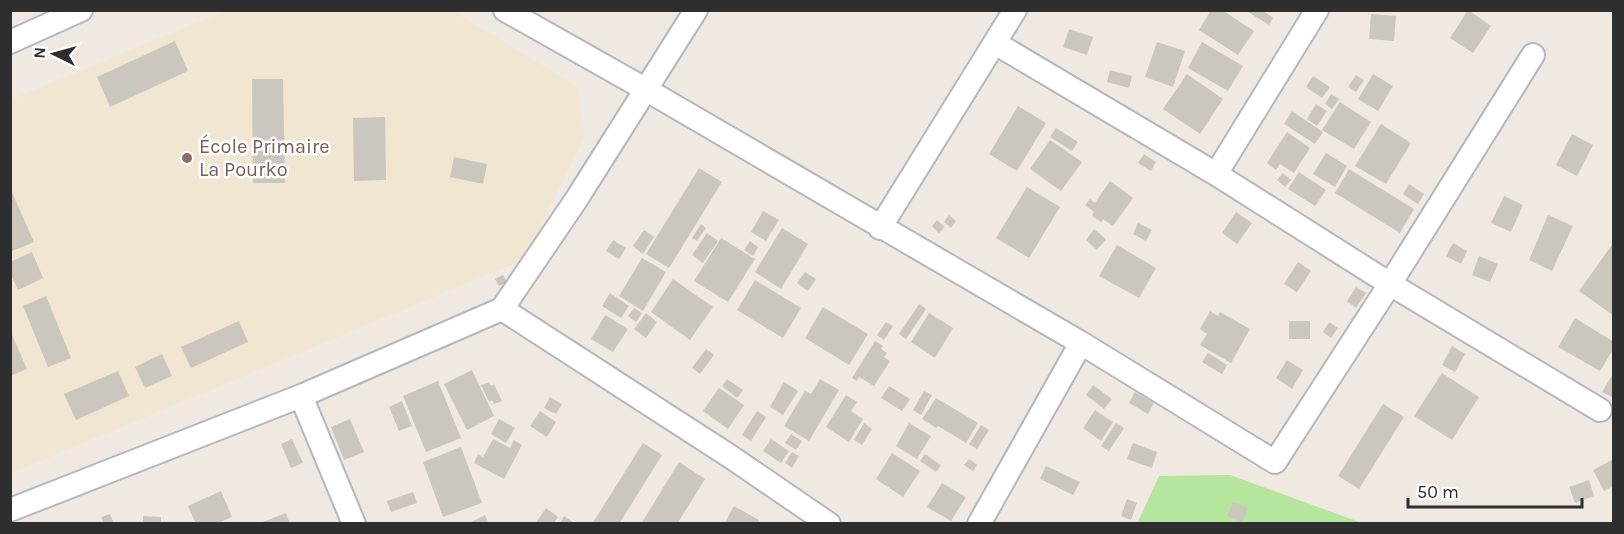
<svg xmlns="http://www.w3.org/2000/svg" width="1624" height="534" viewBox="0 0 1624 534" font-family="Karla,sans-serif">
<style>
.education{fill:#f0e6d1}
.green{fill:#b6e59e}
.building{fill:#cbc7bf}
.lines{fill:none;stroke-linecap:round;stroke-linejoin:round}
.street-casing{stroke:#b4b7c1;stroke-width:26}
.street{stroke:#fff;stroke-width:22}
.education-dot{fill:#8d6e63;stroke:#fff;stroke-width:2}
.labels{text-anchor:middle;stroke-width:5;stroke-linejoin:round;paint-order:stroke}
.education-label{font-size:20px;fill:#785e54;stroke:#fff;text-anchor:start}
</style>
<rect width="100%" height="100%" fill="#efe9e1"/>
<path class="education" d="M225,11h228l123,75 9,49 -60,124 -514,214 -1,-373z"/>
<path class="green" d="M1230,475l132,48 -225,1 22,-48z"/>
<path class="building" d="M1211,10h11l32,21 -16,24 -39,-25z
M1245,10h17l11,8 -4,7z
M1468,10l23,16 -18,27 -23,-15z
M1371,14l25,2 -2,25 -25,-2z
M1069,29l24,8 -6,18 -24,-8z
M175,41l13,30 -78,36 -13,-30z
M1157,42l28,9 -12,36 -28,-10z
M1202,42l41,24 -15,25 -40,-23z
M1110,70l22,6 -3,12 -22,-6z
M1187,74l36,25 -23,35 -37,-25z
M1373,74l20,12 -15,25 -20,-12z
M1356,75l8,5 -8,12 -8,-5z
M1313,76l17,11 -8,11 -16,-11z
M252,79h31l2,104h-32z
M1331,94l8,5 -7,10 -7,-5z
M1340,102l31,20 -17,27 -32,-19z
M1316,104l11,7 -10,15 -10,-7z
M1018,106l28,17 -29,48 -28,-17z
M1292,111l31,21 -8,12 -31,-20z
M385,117l1,63 -32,1 -1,-63z
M1381,124l30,19 -25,41 -31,-18z
M1056,128l22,14 -6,9 -22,-14z
M1287,132l23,16 -16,25 -14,-9 -4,6 -9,-7z
M1572,134l21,11 -16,31 -21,-11z
M1050,140l32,22 -21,29 -31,-22z
M1326,153l21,13 -12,21 -22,-13z
M1144,154l12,8 -5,9 -13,-8z
M454,157l33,7 -4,20 -33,-7z
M699,168l23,14 -53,86 -23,-14z
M1349,169l65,40 -14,24 -65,-40z
M1299,172l27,18 -11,16 -27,-17z
M1283,173l8,7 -6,7 -8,-7z
M1110,181l23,17 -20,28 -10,-7 -2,3 -9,-6 2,-4 -9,-7 5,-6 5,4z
M1409,184l15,10 -6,10 -15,-10z
M1027,187l33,20 -31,51 -33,-20z
M10,188l24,54 -24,10z
M1504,196l19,9 -12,27 -20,-9z
M763,211l16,9 -13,21 -15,-9z
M1236,212l16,11 -15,21 -15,-11z
M949,215l7,6 -5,7 -7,-6z
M1548,215l25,11 -21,45 -23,-11z
M937,220l8,7 -6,6 -7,-7z
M1138,223l14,7 -6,11 -13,-7z
M701,224l5,4 -9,13 -5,-3z
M782,228l26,16 -27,45 -26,-17z
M1094,229l12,10 -9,11 -11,-10z
M644,230l10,7 -11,17 -10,-8z
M707,233l11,8 -15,22 -11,-8z
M721,238l34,21 -27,43 -34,-21z
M613,240l13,8 -7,11 -13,-8z
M750,241l8,6 -5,9 -9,-6z
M1614,242v74l-35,-25z
M1453,243l14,8 -6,13 -15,-8z
M1117,245l39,23 -17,30 -40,-22z
M32,252l11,26 -25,12 -8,-17v-11z
M1479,256l19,8 -8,18 -18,-7z
M642,258l24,14 -23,39 -24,-15z
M1298,262l13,9 -14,21 -13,-8z
M805,272l11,7 -8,12 -11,-8z
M503,275l4,7 -8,4 -4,-7z
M673,279l40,28 -23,33 -39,-28z
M755,280l46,28 -18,30 -46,-28z
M1356,287l10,6 -10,15 -9,-7z
M610,293l19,13 -8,12 -19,-12z
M46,296l25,62 -23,9 -25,-61z
M919,304l7,5 -20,30 -7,-5z
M823,307l45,27 -19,31 -44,-27z
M634,308l8,5 -6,9 -8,-6z
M1210,311l8,5 2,-4 30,17 -19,34 -31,-18 7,-11 -7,-5z
M646,313l11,9 -11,16 -12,-9z
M929,313l24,15 -18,30 -24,-16z
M605,315l23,14 -15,23 -22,-13z
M1575,318l39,24v6l-14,23 -42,-24z
M239,321l9,21 -57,26 -10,-21z
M1289,321h21v18h-21z
M886,322l7,4 -9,14 -7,-5z
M1329,322l9,6 -7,10 -8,-6z
M10,330l17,39 -17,7z
M875,341l8,5 -2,3 6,4 -3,4 6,4 -16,25 -15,-9 -2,4 -5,-3z
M1452,346l13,8 -10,18 -13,-7z
M706,349l8,6 -14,19 -8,-6z
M1208,353l19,12 -5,9 -20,-12z
M162,354l10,22 -27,12 -10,-21z
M1287,360l16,10 -11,19 -16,-11z
M472,370l22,46 -27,14 -23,-46z
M118,371l11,25 -53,24 -12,-26z
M1614,372v26l-12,-6z
M1442,373l37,24 -27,43 -38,-24z
M727,379l16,11 -6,8 -15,-12z
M820,379l19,11 -30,51 -25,-15 21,-35 6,3z
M438,381l23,57 -35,14 -23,-56z
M489,382l2,4 3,-2 8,17 -8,3 -2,-4 -3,2 -8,-17z
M784,382l14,9 -15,24 -13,-8z
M1093,385l19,14 -8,10 -18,-14z
M889,386l21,13 -8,12 -21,-13z
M719,388l25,17 -16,24 -25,-18z
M924,391l8,4 -11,20 -8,-5z
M1135,392l19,11 -6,11 -19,-11z
M846,395l11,7 -6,9 12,8 -14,23 -23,-15z
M550,397l12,7 -6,10 -12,-6z
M936,398l42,25 -12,20 -28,-17 -2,2 -14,-9z
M402,401l10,25 -13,5 -10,-24z
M1383,404l21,13 -45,72 -21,-13z
M1095,410l18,12 -12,19 -18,-13z
M540,411l16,11 -9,15 -17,-11z
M757,411l9,6 -15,24 -9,-6z
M350,419l14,33 -20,8 -13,-33z
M499,419l16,9 -9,15 -15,-9z
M864,423l8,6 -10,16 -8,-5z
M909,423l22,13 -14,23 -21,-13z
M1116,423l8,5 -15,23 -8,-5z
M981,425l8,5 -12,19 -8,-5z
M791,434l11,7 -6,9 -11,-7z
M292,439l11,24 -12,5 -10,-24z
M493,439l17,9 4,-8 8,5 -18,34 -30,-16 4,-9 5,3z
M771,439l18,12 -8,12 -18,-12z
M643,443l19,12 -43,69h-27z
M1133,443l24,9 -5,16 -25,-9z
M461,447l21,56 -39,14 -20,-55z
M792,452l7,4 -7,12 -7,-5z
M892,453l28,18 -17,26 -27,-18z
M925,454l16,11 -5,7 -16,-11z
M969,459l8,6 -4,6 -9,-6z
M1614,459v27l-10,5 -11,-21z
M679,462l26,17 -28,45h-36z
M1046,466l34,16 -7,13 -33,-16z
M1589,480l5,16 -19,7 -6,-16z
M942,483l24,14 -15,24 -24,-14z
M221,491l11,26 -16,7h-20l-8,-18z
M413,492l4,11 -26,9 -4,-11z
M1127,499l10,4 -6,17 -10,-4z
M1233,502l15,6 -6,14 -15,-6z
M734,506l25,14 -2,4h-33z
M546,508l12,9 -5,7h-18z
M286,513l4,11h-30v-1z
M110,514l4,10h-10l-3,-7z
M485,515l4,9h-22z
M143,516l18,1v7h-18z
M564,516l12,8h-16z"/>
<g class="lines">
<g class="street-casing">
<path id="street" d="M505,10l140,79 436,254 194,119 115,-178 143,-229
M10,42l71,-32
M995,43l221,131 174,110 210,126
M1216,174l101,-164
M880,228l135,-218
M502,309l229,148 98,67
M301,396l53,128
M10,510l291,-114 201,-87 74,-109 120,-190
M979,524l102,-181"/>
</g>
<use href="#street" class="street"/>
</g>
<circle class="education-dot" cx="187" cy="158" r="6"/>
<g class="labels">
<g class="education-label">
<text x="199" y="153">École Primaire<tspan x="199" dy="23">La Pourko</tspan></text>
</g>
</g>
<rect width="1624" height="534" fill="none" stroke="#2e2e2e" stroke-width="24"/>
<g transform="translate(54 54) rotate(275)" stroke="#ffffff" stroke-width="4.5" paint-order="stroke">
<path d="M0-4.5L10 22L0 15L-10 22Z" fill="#2e2e2e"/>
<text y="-9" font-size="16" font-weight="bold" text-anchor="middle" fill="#2e2e2e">N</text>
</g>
<path d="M1408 498v9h174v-9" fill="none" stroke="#2e2e2e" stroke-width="3"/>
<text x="1417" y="498" font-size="18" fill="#2e2e2e" stroke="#ffffff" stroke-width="4.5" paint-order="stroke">50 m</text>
</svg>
